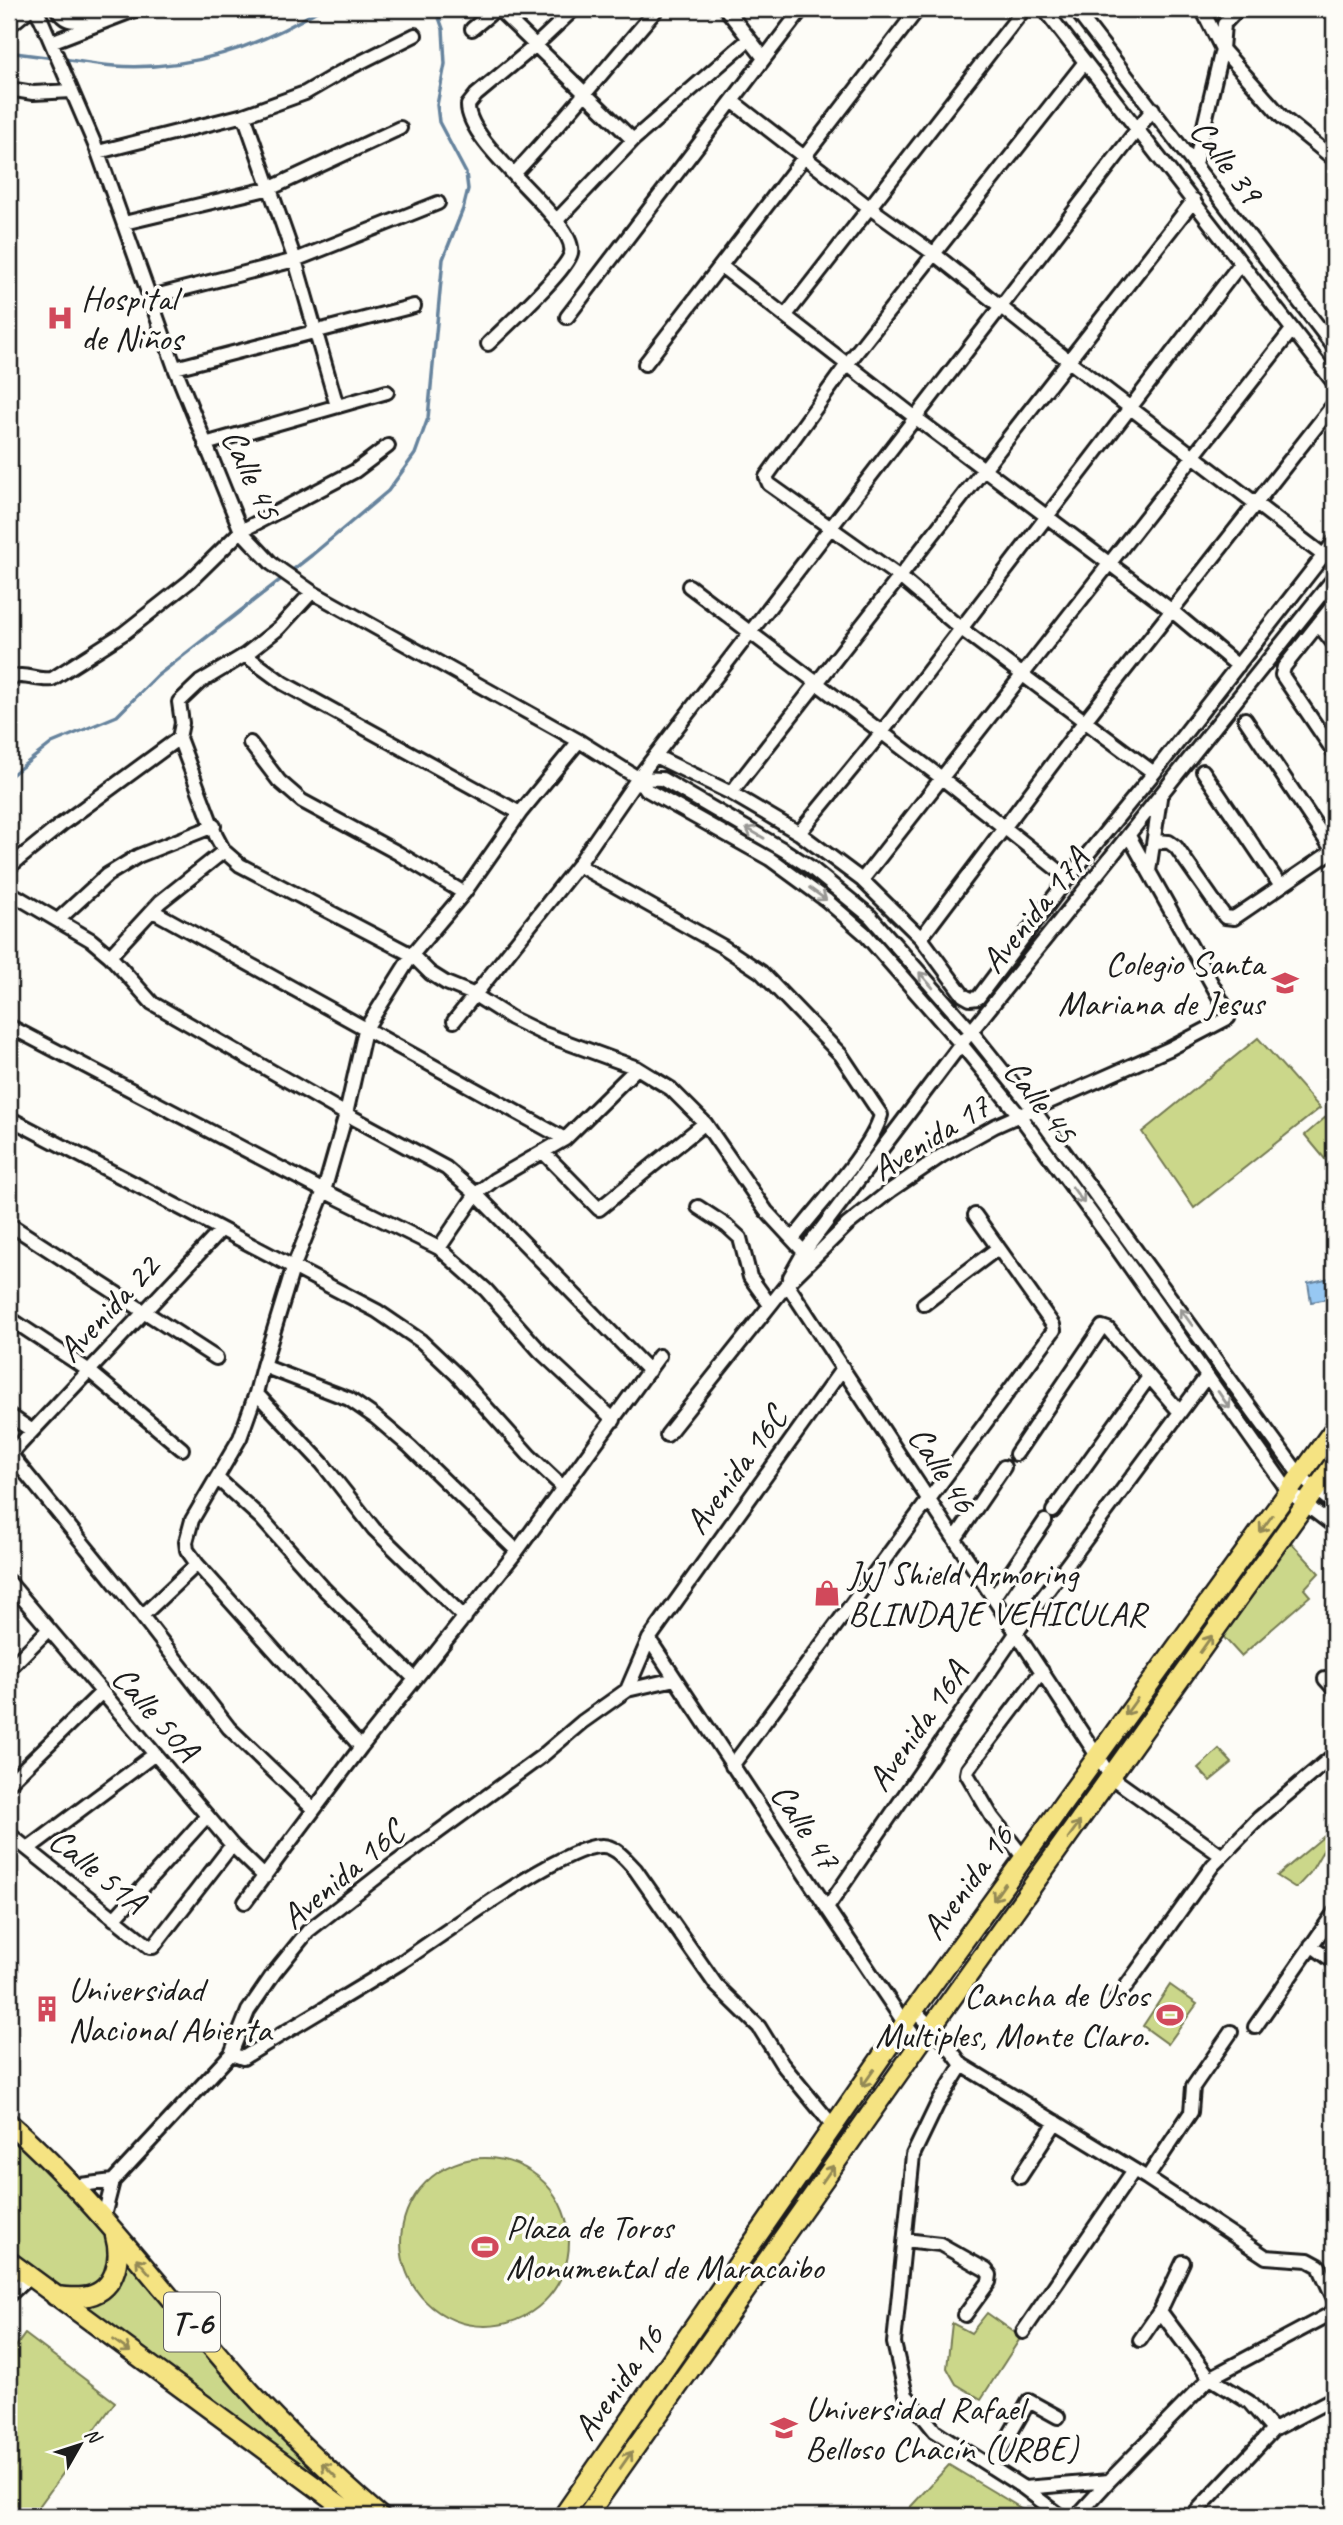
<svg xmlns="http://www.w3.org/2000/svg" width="1343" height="2525" viewBox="0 0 1343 2525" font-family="Caveat,sans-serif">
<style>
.green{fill:#cbd78a;stroke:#747a53;stroke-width:2}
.water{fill:#97c8f3;stroke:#66839d;stroke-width:2}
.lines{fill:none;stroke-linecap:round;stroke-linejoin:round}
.stream{stroke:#66839d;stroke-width:3.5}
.minor-casing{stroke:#1c1c1c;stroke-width:18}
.highway-casing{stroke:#1c1c1c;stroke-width:23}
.minor{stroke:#fdfcf7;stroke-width:12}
.highway{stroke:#f5e382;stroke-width:18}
.oneway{stroke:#989794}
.oneway2{stroke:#938954}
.labels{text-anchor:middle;stroke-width:7;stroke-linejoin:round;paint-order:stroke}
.shield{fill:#fdfcf7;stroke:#605f5e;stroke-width:2}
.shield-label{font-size:33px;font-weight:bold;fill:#1c1c1c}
.street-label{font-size:35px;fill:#1c1c1c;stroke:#fdfcf7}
.poi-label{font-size:35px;fill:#1c1c1c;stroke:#fdfcf7;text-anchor:start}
</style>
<rect width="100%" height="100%" fill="#fdfcf7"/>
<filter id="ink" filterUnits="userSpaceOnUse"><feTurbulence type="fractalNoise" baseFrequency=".0143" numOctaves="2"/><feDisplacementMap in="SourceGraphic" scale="14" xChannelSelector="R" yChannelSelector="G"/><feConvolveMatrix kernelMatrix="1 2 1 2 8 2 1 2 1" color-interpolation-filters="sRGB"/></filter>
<g filter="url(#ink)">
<path class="green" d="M1258,1038l62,70 -126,100 -52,-76z
M1327,1116l7,9v45l-29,-35z
M1287,1538l32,35 -15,16 6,7 -69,60 -23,-25z
M1219,1749l13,14 -22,18 -12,-13z
M1329,1832l3,3 -22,38 -14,15 -19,-12z
M1170,1985l27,19 -29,40 -25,-18z
M9,2137c27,23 52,49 76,75 6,6 14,13 18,20 6,13 8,29 2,42 -20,45 -73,-8 -96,-26z
M401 2242a84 84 0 1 1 168 0a84 84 0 1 1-168 0Z
M125,2255l112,132 93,97 -255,-179c7,0 17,1 23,-3 16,-9 27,-29 27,-47z
M987,2313l34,24 -40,62 -25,-15 -9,-16 5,-45 19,10z
M25,2334l90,68 -83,114h-23v-160z
M949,2465l85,51h-132z"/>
<path class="water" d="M1334,1277v21l-23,4 -3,-19z"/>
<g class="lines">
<path class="stream" d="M9,54l6,-1 39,5
M62,59c17,2 35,6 53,7 73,5 145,-19 205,-57
M9,777l43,-34 65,-27 40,-40 155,-121 76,-64 27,-37 13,-36 15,-159 20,-50 5,-20 -2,-16 -27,-51 -2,-17 8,-41 -2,-35 -7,-20"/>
<g class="minor-casing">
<path id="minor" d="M35,9l6,10 57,133 77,216 66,163 31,33 40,28 267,149 59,37 9,12 123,69 56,41 38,33 97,111 58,71 97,132 173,245 45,34
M57,9c12,22 30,8 47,0
M498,9l135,131
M726,9l38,49
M1044,9l290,374
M1075,9l259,338
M1202,9l20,40 60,68 52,42
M9,26l21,-17
M472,29l24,-20
M51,42l86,-33
M1085,62l-237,301 -82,114 3,7 132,94 59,50 194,145
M9,89l24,4 39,-2
M732,101l138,107 63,45 136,108 254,194
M244,115l51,145 42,146
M98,152l146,-37 61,-22 36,-21 74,-37
M1195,164l27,-115 2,-25 14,-15
M514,174c50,-53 95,-110 143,-165
M556,221l77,-81 115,-100
M124,223l147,-35 129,-60
M721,266l195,152 255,192 67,56
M151,297l144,-37 143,-57
M786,315l238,-306
M567,317l235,-308
M488,344c16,-16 79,-73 83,-91 7,-32 -104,-106 -103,-148l8,-10 60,-50 38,-36
M645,364l273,-355
M175,368l239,-62
M205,444l182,-52
M689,586l254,193 125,99
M1334,604l-50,63 -2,8 52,77
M1318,624l16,20
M245,655l38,28 237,130
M9,678c14,-6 28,3 43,1l72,-46 66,-52 51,-50 114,-60 33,-25
M1245,719l88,132
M179,738l37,98 8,15 16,14 172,90 18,18 16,10 27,11 38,24 33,16 93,34 34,21 34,34 61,88 38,41
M250,743l29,38 23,20 96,52 66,40
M655,756l76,37 68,40 63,47 59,58 42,57 7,4 8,-1 90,-120 86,-105 180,-231
M1203,771l77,114
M638,778l24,1 122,71 26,17 60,49 101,115 62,78 268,368 33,27
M731,793l463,-593
M799,833l83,-101 359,-469
M1154,841l15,1 7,5 49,70 9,1 100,-68
M578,865l144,81 39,26 80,83 40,60c-10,36 -64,92 -88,124
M9,867l53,-43 117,-86 3,-15 -3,-21 21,-20 45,-27 34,-27 33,-36
M1149,871l11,-73
M862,880l430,-550
M9,892l82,48 19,16 42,47 194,111 100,54 30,26 173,177
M153,911l412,228
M58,920l49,-45 31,-19 76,-30
M921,938l163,-216 250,-318
M110,956l50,-54 64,-51
M454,1021l124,-156 60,-87 515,-669
M9,1026l315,165 115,57 47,42 54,61 74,69
M9,1118l368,193 44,30 36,34 72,80 35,33
M543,1152l56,57 106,-86
M698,1207l29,19 13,12 10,39 20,28
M9,1224l207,134
M439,1248l37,-54 18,-14 71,-41 72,-71
M790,1277l14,-25 157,-208 373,-466
M787,1284l324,493 111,79 37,-38 75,-63
M924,1304l74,-56
M9,1318l79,52 94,79
M263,1366l86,33 26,18 35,30 107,104
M256,1393l66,70 52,66 91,89
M9,1415l22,15
M667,1435l120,-151 60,-59 44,-35 50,-34 54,-30 174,-77 59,-31 -2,-9 -97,-173
M1016,1454l86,-127 6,2 71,82
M11,1455l131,161 87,112 84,81
M9,1456l212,-226
M218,1479l43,39 64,72 90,89
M1053,1511l96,-134
M955,1539l49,-72
M197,1564l164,183
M9,1582l223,263 33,32
M994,1597l51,-76
M142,1616l55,-52 -10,-14 -1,-8 6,-22 48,-82 16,-45 7,-27 30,-98 31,-77 22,-77 19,-84 47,-75 52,-62 56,-80 59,-72
M649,1639l178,269 78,116 15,19
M9,1669l39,-39
M1325,1679l9,10
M627,1690l22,-51 194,-271
M732,1766l322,-436 -1,-5 -78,-110
M9,1783l93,-91
M9,1834l141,113h3l79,-102
M28,1849l127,-95
M1024,1858l-32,-41 -25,-43 1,-5 74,-98
M245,1902l116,-155 156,-196 142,-195
M827,1908l190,-276 190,-256
M114,1919l93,-103
M1311,1945l23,17
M1117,1999l96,-134 9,-9
M914,2010l31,32 17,23 -25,40 -24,50 -19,188 12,52 29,36 89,57 85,-7 101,-103 124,-66
M1255,2027l79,-114
M231,2054l12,4c53,-33 107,-64 160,-97 38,-25 160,-115 198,-115 14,-1 25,14 34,23l81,116 43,42 23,37 52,63
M962,2065l185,113 119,79 42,3 11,6 15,33
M1020,2177l36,-55
M1147,2178l44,-66 2,-25 38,-55
M72,2186l41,-5
M103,2220l10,-39 118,-127 17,-43 26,-38 34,-42 82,-64 152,-111 40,-34 45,-32 48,-11
M905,2240l35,4 46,26 4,5 -1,7 -24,33
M9,2295l21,-19
M1160,2311l50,67 39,24 24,28
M1023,2332l111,-162
M1140,2340l20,-29 23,-49
M991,2467l38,-66 29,16
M1024,2488l37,28
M1077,2516l32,-35
M1192,2516l81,-86 61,-32"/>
</g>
<g class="highway-casing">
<path id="highway" d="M9,2123c90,79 161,179 241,268 40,44 85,86 130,125
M9,2261l346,255
M55,2296c9,1 19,2 28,1 32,-4 39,-36 32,-61
M563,2516l351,-506 420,-581
M587,2516l333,-473 414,-579"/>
</g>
<use href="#minor" class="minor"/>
<use href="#highway" class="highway"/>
</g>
<defs><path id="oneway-shaft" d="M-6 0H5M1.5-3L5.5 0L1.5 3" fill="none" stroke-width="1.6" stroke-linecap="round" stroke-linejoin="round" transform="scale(1.75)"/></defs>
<g class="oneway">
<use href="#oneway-shaft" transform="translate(755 833) rotate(-150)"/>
<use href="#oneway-shaft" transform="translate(818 894) rotate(36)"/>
<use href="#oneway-shaft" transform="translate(926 980) rotate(-131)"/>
<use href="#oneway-shaft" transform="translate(1078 1195) rotate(54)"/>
<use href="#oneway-shaft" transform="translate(1186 1317) rotate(-126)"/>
<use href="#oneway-shaft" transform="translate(1224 1400) rotate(55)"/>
</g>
<g class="oneway2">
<use href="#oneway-shaft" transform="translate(1266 1524) rotate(126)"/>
<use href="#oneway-shaft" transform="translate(1206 1644) rotate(-55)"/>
<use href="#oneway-shaft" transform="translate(1131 1707) rotate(126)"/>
<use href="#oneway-shaft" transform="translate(1074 1830) rotate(-54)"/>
<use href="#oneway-shaft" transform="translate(999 1892) rotate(125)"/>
<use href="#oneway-shaft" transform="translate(868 2078) rotate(125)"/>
<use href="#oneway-shaft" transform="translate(828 2174) rotate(-55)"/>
<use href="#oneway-shaft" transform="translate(143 2266) rotate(-131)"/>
<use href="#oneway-shaft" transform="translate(122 2346) rotate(36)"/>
<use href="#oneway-shaft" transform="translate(626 2460) rotate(-55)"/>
<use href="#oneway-shaft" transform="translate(329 2470) rotate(-135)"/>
</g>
</g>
<defs>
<g id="hospital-bare" transform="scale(2.1)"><path d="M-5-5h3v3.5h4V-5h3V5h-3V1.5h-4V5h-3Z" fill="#d1495b" stroke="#fdfcf7" stroke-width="2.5" paint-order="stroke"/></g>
<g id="school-bare" transform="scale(2.1)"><path d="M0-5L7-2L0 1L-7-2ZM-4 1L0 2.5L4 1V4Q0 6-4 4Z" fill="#d1495b" stroke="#fdfcf7" stroke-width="2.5" paint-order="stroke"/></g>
<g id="shop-bare" transform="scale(2.1)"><path d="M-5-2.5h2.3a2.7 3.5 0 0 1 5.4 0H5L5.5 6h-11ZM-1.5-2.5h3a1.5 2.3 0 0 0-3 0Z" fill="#d1495b" stroke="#fdfcf7" stroke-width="2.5" paint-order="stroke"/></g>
<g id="building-bare" transform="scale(2.1)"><path d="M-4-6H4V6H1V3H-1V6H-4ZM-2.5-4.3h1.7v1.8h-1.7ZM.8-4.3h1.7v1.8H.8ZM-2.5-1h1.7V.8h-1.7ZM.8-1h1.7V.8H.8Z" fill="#d1495b" stroke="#fdfcf7" stroke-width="2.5" paint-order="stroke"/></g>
<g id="stadium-bare" transform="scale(2.1)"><path d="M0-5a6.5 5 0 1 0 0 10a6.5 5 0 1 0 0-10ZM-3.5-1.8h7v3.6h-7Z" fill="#d1495b" stroke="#fdfcf7" stroke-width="2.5" paint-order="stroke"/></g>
<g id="university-bare" transform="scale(2.1)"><path d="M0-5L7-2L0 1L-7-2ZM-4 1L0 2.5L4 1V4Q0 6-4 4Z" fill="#d1495b" stroke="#fdfcf7" stroke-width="2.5" paint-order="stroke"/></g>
</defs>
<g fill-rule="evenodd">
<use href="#hospital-bare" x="60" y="318"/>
<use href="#school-bare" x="1285" y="983"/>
<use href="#shop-bare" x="827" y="1593"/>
<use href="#building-bare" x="47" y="2009"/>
<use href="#stadium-bare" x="1170" y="2015"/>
<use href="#stadium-bare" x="485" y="2247"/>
<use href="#university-bare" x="784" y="2428"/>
</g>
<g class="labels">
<rect class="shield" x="164" y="2292.5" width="56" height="59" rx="5"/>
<g class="shield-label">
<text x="192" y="2334">T-6</text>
</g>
<g class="street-label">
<text transform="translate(1227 161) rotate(53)" y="12">Calle 39</text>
<text transform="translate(252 474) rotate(65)" y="12">Calle 45</text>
<text transform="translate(1034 910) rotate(-51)" y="12">Avenida 17A</text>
<text transform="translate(1041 1101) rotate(52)" y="12">Calle 45</text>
<text transform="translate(930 1137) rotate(-32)" y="12">Avenida 17</text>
<text transform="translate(108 1308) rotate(-47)" y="12">Avenida 22</text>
<text transform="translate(943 1469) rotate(57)" y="12">Calle 46</text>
<text transform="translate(735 1470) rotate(-54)" y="12">Avenida 16C</text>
<text transform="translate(156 1713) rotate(49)" y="12">Calle 50A</text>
<text transform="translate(917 1726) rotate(-55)" y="12">Avenida 16A</text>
<text transform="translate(806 1826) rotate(56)" y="12">Calle 47</text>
<text transform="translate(98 1870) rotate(39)" y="12">Calle 51A</text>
<text transform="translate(342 1874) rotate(-40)" y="12">Avenida 16C</text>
<text transform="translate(967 1882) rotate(-54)" y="12">Avenida 16</text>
<text transform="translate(618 2382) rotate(-55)" y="12">Avenida 16</text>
</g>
<g class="poi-label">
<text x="81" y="310">Hospital<tspan x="81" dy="40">de Niños</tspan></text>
<text x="1264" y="975" text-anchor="end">Colegio Santa<tspan x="1264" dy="40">Mariana de Jesus</tspan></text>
<text x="848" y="1585">JyJ Shield Armoring<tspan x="848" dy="40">BLINDAJE VEHICULAR</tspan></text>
<text x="68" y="2001">Universidad<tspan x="68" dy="40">Nacional Abierta</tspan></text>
<text x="1149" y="2007" text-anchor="end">Cancha de Usos<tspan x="1149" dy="40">Multiples, Monte Claro.</tspan></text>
<text x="506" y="2239">Plaza de Toros<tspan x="506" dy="40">Monumental de Maracaibo</tspan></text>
<text x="805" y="2420">Universidad Rafael<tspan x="805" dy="40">Belloso Chacín (URBE)</tspan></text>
</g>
</g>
<rect width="1343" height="2525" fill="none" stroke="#fdfcf7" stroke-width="35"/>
<rect x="18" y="18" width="1308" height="2490" fill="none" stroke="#1c1c1c" stroke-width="2.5" filter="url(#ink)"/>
<g transform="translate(80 2445) rotate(51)" stroke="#fdfcf7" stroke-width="5" paint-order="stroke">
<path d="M0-5L12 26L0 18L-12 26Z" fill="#1c1c1c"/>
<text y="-10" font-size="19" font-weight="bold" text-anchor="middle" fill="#1c1c1c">N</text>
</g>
</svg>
